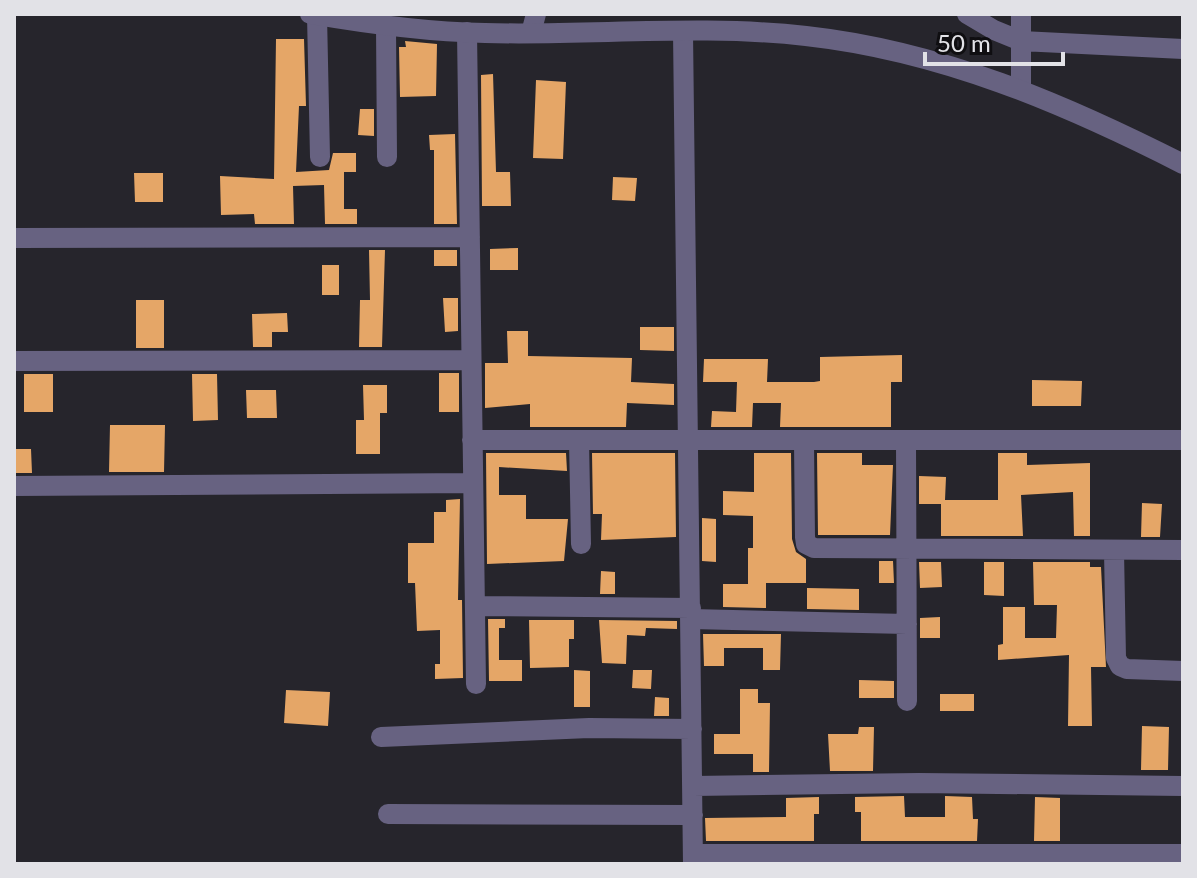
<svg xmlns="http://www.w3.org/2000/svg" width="1197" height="878" viewBox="0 0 1197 878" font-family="Lato,sans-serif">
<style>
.building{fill:#e5a667}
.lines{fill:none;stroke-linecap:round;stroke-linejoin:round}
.minor{stroke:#676281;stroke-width:20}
.tertiary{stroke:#676281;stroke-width:20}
</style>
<rect width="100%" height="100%" fill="#26252c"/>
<path class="building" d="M276,39h28l2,67h-7l-3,66 33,-2 4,-17h23v19h-12v37h13v15h-32l-1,-39 -31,1 1,38h-39l-1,-10 -33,1 -1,-39 54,3z
M405,41l32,3 -1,52 -36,1 -1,-50h7z
M493,74l3,98h14l1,34h-29l-1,-131z
M536,80l30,2 -3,77 -30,-1z
M360,109h14v27l-16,-1z
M455,134l2,90h-23v-74h-4l-1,-15z
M134,173h29v29h-28z
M613,177l24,1 -2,23 -23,-1z
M518,248v22h-28v-21z
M369,250h16l-3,97h-23l1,-47h10z
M434,250h23v16h-23z
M322,265h17v30h-17z
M443,298h15v33l-13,1z
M136,300h28v48h-28z
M287,313l1,19h-16v15h-19l-1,-33z
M640,327h34v24l-34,-1z
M507,331h21v25l104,2 -1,24 43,2v21l-47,-2 -1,24h-96v-23l-45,4v-45h23z
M902,355v27h-11v45h-111l1,-24h-28l-1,24h-41l1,-16 24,1 1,-30h-34l1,-23h64l-1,23h47l6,-1v-24z
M439,373h20v39h-20z
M24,374h29v38h-29z
M192,374h25l1,46 -25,1z
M1032,380l50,1 -1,25h-49z
M363,385h24v28h-7v41h-24v-34h8z
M246,390h30l1,28h-30z
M110,425h55l-1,47h-55z
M14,449h17l1,24h-18z
M486,453h80l1,18 -68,-4v28h27v24h42l-4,42 -77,3z
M592,453h83l1,84 -75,3 1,-26h-9z
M754,453h37l1,86 4,13 10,7v24h-40v25l-43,-1v-23h25v-36h5v-32l-30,-1v-24l31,1z
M817,453h45v12h31l-3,70h-72z
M998,453h29v12l63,-2v73h-16l-1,-44 -52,3 2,41h-82v-32h-22v-28l27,1 -1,23h53z
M460,499l-2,101h4l1,78 -28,1v-15h5v-34l-23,1 -2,-48h-7v-40h26v-31h12v-12z
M1142,503l20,1 -2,33h-19z
M702,518l14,1v43l-14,-1z
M879,561h14l1,22h-15z
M919,562h22l1,25 -22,1z
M984,562h20v34l-20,-1z
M1033,562h57v5h11l5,100h-15l1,59h-24l1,-71 -71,5v-15l5,-1v-37h22v31h31l1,-33h-23z
M601,571l14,1v22h-15z
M807,588l52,1v21l-52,-1z
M940,617v21h-20v-20z
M488,619h17v9h-6v32h23v21h-33z
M529,620h45v19h-5v28l-39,1z
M599,620l78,1v8l-31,-1 -1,8 -18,-1 -1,29 -24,-1z
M703,634h78l-1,36h-17v-22h-39v18h-20z
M574,670l16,1v36h-16z
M633,670h19l-1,19 -19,-1z
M859,680l35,1v17h-35z
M740,689h18v14h12l-1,69h-16v-18h-39v-20h26z
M286,690l44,2 -2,34 -44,-3z
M940,694h34v17h-34z
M655,697l14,1v18h-15z
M1142,726l27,1 -1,43h-27z
M859,727h15l-1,44h-43l-2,-37h30z
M904,796l1,21h40v-21l27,1 1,22h5l-1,22h-116v-29h-6v-15z
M819,797v17h-5v27h-108l-1,-23 81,-1v-19z
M1035,797l25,1v43h-26z"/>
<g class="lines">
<path class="minor" d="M967,14l27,16 27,11 162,8
M317,15l3,142
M386,27l1,130
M467,32l9,652
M683,32l10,832
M531,33l5,-19
M1021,89v-75
M14,238l456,-1
M14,361l457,-1
M472,440h711
M579,440l2,104
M804,442l1,95 1,7 8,4 369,2
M906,442l1,259
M14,486l459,-3
M1114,551l2,107 4,8 7,3 56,2
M475,606l216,2
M691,619l216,5
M381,737l208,-9 103,1
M693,786l226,-3 264,3
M388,814l305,1
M693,854h490"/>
<path class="tertiary" d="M310,14c58,10 116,18 175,19 106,3 215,-9 321,3 135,15 257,67 377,128"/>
</g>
<rect width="1197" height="878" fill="none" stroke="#e2e2e7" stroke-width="32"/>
<path d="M925 52v12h138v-12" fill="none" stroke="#e2e2e7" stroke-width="4"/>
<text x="937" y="52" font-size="24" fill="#e2e2e7" stroke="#0f0e11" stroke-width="6" paint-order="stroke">50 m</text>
</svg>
